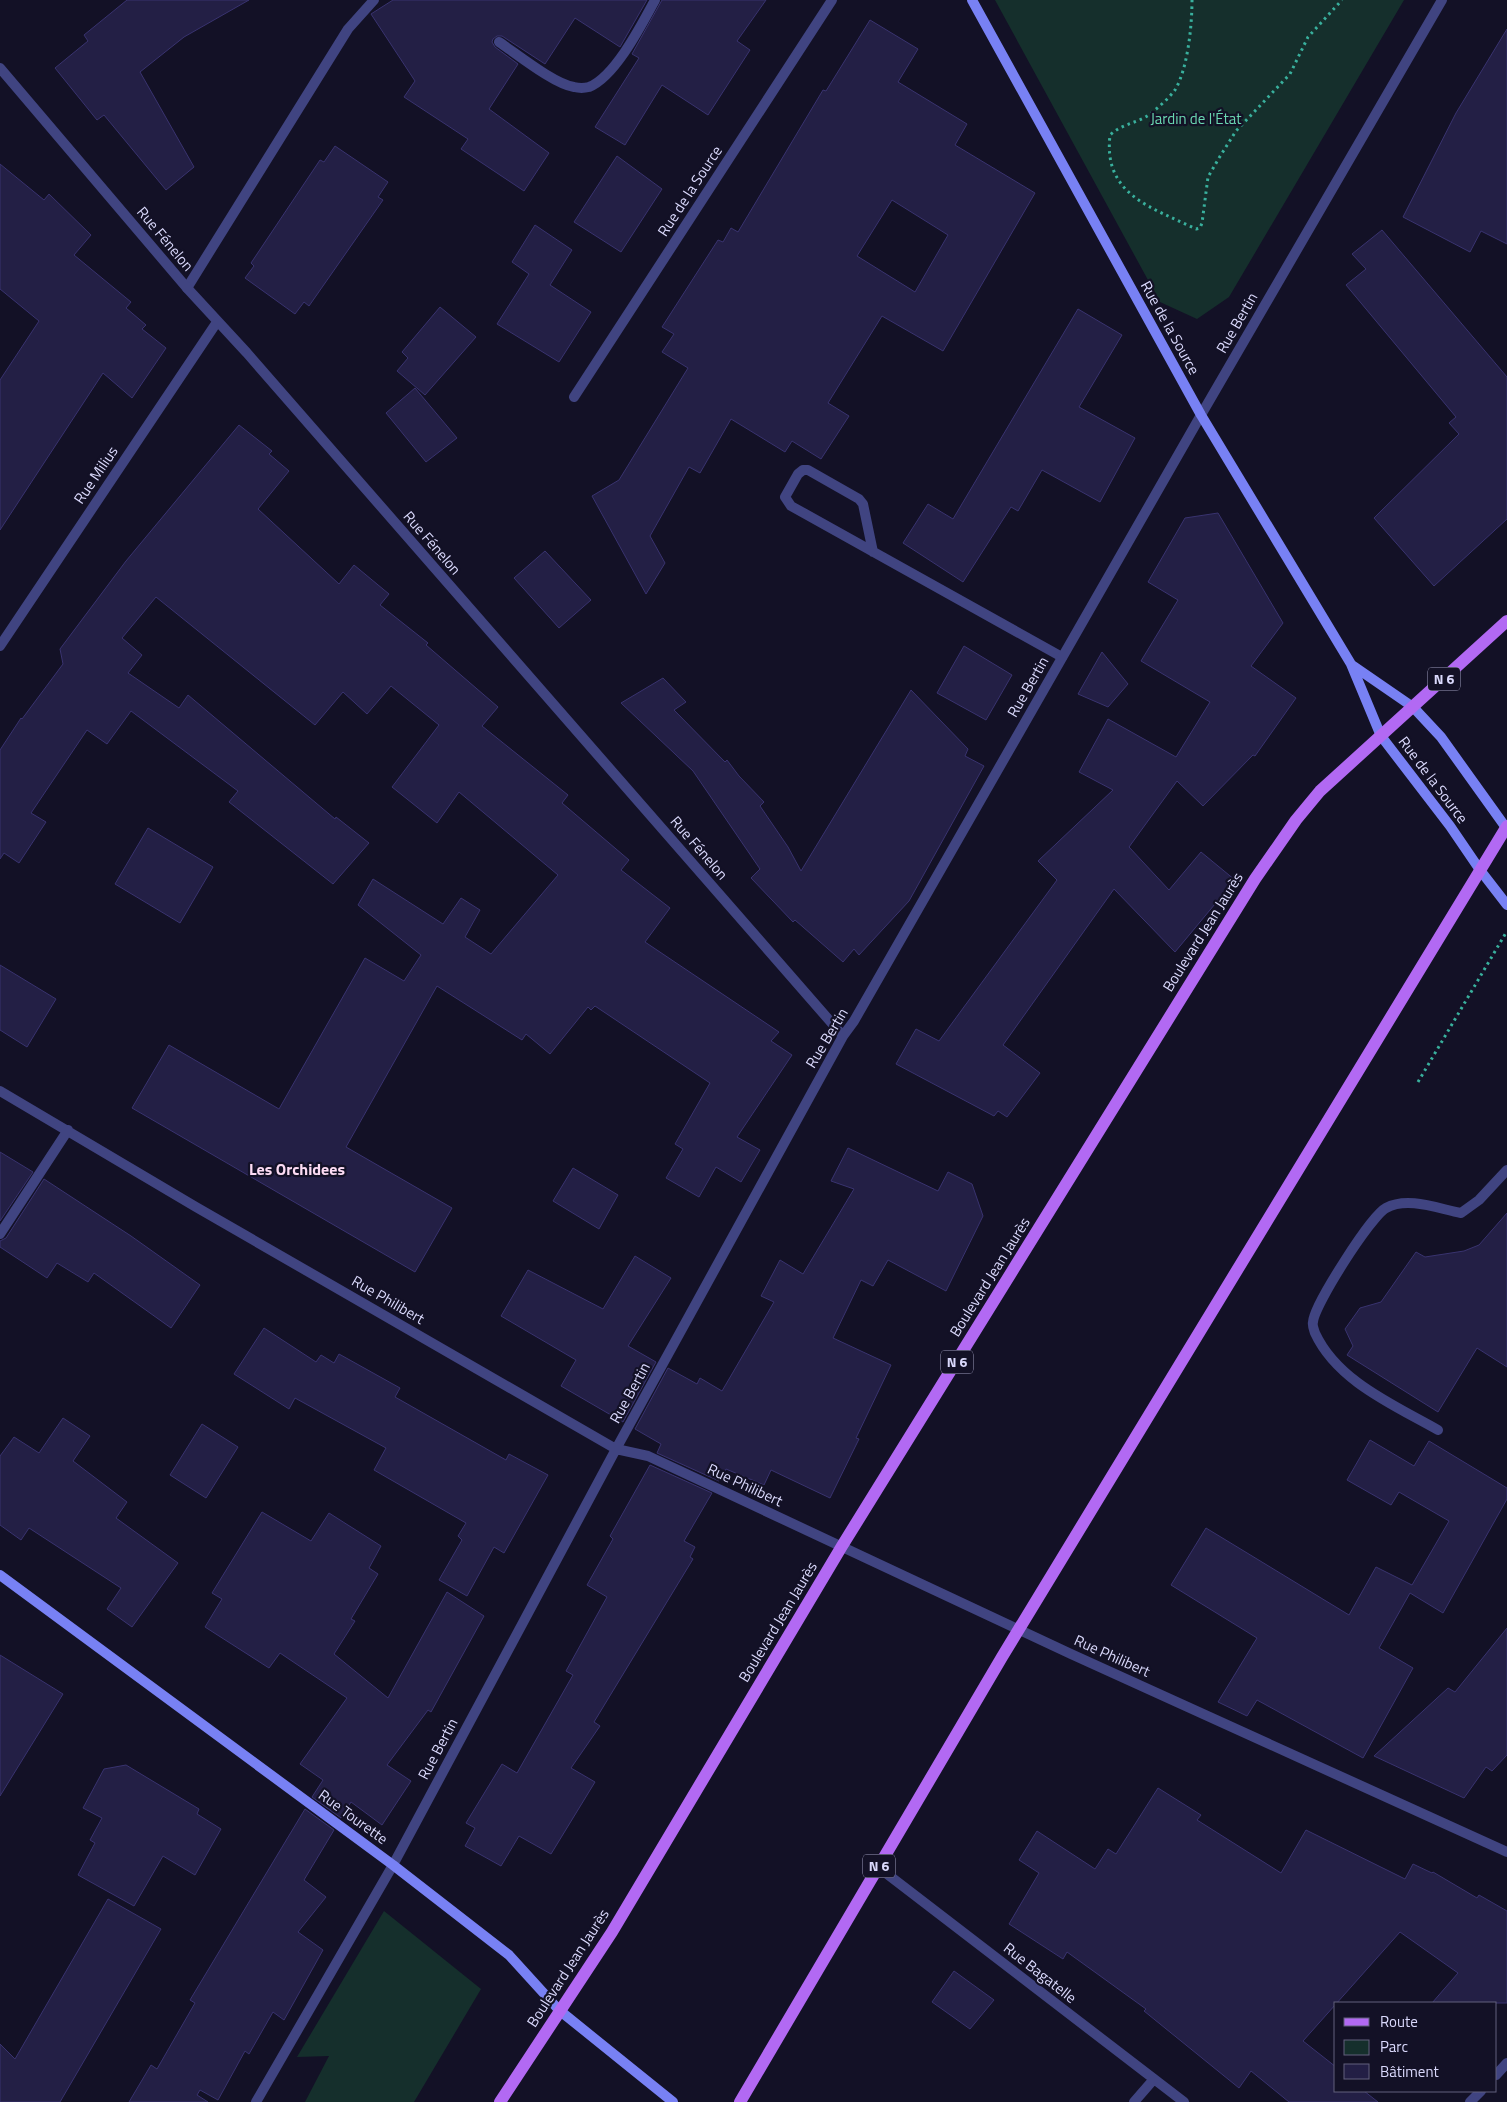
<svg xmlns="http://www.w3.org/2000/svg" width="1507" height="2102" viewBox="0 0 1507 2102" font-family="'Titillium Web',sans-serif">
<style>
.green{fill:#152f2c}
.building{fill:#231f45;stroke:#39336f;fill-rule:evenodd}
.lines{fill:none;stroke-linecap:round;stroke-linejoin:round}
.path{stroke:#39b09d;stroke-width:3;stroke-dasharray:2.5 4;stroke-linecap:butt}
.lane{stroke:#404481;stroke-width:10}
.street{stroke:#404481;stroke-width:10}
.secondary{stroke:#7881f4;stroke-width:10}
.primary{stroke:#b269f3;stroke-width:12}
.labels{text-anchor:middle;stroke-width:4.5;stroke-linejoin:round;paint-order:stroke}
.shield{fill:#131126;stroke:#9e9dbc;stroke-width:1}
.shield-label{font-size:14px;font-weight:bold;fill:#dad9fc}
.park-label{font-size:15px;fill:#6ad7b1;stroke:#131126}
.street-label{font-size:15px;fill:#dad9fc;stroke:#131126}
.neighbourhood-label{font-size:16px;font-weight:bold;fill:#fcdbf3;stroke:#131126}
</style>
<rect width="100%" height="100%" fill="#131126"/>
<path class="green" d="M995,0h409l-175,297 -32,22 -37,-17z
M384,1911l97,78 -67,113h-109l24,-46 -32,1z"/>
<path class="building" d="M127,0h122l-65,37 -44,35 54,95 -28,23 -62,-75 -7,5 -42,-52 33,-27 -4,-6z
M393,0h254l-27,47 -45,-29 -30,46 -43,-28h-5l-4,3 -1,3 3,5 23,17 -29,45 60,44 -25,38 -63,-42 7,-10 -64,-42 11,-16 -44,-67z
M662,0h104l-29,41 13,9 -42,65 -46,-30 -37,60 -30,-18 44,-69 -7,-4z
M870,20l48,29 -20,33 69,42 -12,21 80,48 -92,158 -61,-35 -54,87 21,13 -28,43 -29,-18 -7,11 -54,-33 -31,54 -11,-6 -39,69 15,27 -19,31 -54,-98 27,-16 69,-112 -26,-16 12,-18 -12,-7 56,-87 5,2 8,-14 7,4 85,-142 3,1zM892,200l56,35 -33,57 -58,-36z
M1507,29v215l-26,-13 -11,21 -67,-35 53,-104z
M335,146l53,36 -10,15 5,3 -74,106 -5,-4 -9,12 -50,-36 9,-12 -3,-3 69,-103 4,2z
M617,156l45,33 -41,63 -47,-30z
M0,164l44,36 5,-6 42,41 -17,20 57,47 -5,6 20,17 -4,4 24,19 -34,50 -29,-25 -103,157v-150l39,-59 -39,-32z
M535,225l37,25 -22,35 41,27 -32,50 -62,-38 32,-50 -17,-12z
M1382,230l125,147v142l-73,67 -60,-68 85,-84 -10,-11 7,-6 -110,-132 20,-16 -14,-15z
M440,307l36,30 -51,58 -28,-24 11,-13 -6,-6z
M1078,309l44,26 -43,72 56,31 -35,64 -58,-32 -24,41 -7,-4 -48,75 -60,-39 25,-39 25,15z
M415,388l42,50 -31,24 -40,-49z
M239,425l33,26 -3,3 20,17 -31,38 81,75 15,-19 35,29 -9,11 48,38 -2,2 72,62 -16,19 86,69 -6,8 67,57 -8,10 49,38 -25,34 134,90 -8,9 21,14 -55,82 23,13 -19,32 -25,-15 -17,30 -33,-19 17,-29 -8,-5 35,-61 -115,-77 -4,4 -3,-3 -38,47 -24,-20 -4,6 -85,-54 -91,161 106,61 -37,64 -283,-164 37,-63 110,64 86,-151 39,23 17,-26 -63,-50 15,-26 70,45 18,-26 19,12 -15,27 26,17 67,-79 -99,-83 -22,31 -45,-36 47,-62 -48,-39 -24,28 -24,-22 -28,33 -159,-128 -34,41 20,17 -14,18 51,35 9,-13 147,124 1,-2 33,26 -36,41 -104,-82 9,-11 -107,-80 -24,33 -20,-14 -56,83 15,9 -27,41 -15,-10 -4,6v-109l21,-32 1,1 41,-55 -3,-15 66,-88z
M1218,513l65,110 -32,43 45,32 -41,58 -2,-1 -50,51 -26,-25 -48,66 40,43 32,-38 34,28 -60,72 -61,-63 -111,156 37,28 -33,44 -9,-6 -4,5 -98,-52 20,-35 23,12 118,-161 -19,-19 75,-71 -34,-18 29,-53 68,38 34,-55 -69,-41 37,-61 -30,-18 37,-64z
M545,551l46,49 -32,28 -45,-50z
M964,646l48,29 -26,45 -49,-27z
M1102,652l26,32 -20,23 -30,-13z
M663,678l23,24 -12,8 51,52 2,-2 12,16 25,26 -4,4 28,41 13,24 110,-181 57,59 -3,7 19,10 -75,135 -50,54 -5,-6 -11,13 -48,-42 -2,2 -42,-44 9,-9 -67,-98 -72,-68z
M148,828l65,39 -33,56 -65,-39z
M0,965l56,34 -29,48 -27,-17z
M848,1148l90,43 10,-19 24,12 11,32 -37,75 -58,-31 -15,26 -12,-6 -28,58 58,27 -35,73 3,1 -29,59 -59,-28 -7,15 -38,-16 -7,12 -62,-28 4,-9 -26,-15 33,-61 29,16 3,-6 22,13 52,-89 -13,-6 19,-36 23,14 51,-85 -23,-8z
M0,1152l33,20 -33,49z
M573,1168l45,27 -19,34 -46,-28z
M44,1179l87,57 69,49 -29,43 -77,-55 -6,9 -31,-19 -10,15 -47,-31v-6l6,-3z
M1507,1213v154l-30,-19 -39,64 -91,-57 6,-9 -8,-17 15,-21 21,-6 35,-50 9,5 39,-6 15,-6z
M635,1256l36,22 -43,68 28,16 -33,60 -62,-36 15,-26 -75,-44 27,-46 75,39z
M264,1328l52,34 5,-7 13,8 5,-9 61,34 -5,9 111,63 3,-6 39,21 -44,78 -10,-6 -27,49 -28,-16 23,-40 -4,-4 8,-13 -92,-53 12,-22 -91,-50 -6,11 -55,-35z
M63,1418l27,18 -17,25 54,41 -11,16 62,45 -46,64 -25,-18 14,-21 -92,-60 -8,12 -21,-15v-69l14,-19 25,16z
M202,1424l36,23 -32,51 -36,-23z
M1370,1440l44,26 15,-25 78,47v11l-64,114 -33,-20 -31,55 34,20 -50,90 -106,-58 -10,16 -29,-14 39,-64 -86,-53 35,-57 143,87 27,-48 36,18 37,-64 -50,-29 -8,13 -44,-25z
M650,1465l62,28 -28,48 11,6 -5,10 3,2 -99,163 6,4 -29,42 24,14 -44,72 -32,-18 -18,30 -36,-20 10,-18 -9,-5 36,-59 15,9 56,-98 -7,-4 41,-74 -20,-12 26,-46 -3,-3z
M262,1512l49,29 18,-28 52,33 -12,22 9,6 -27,45 4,2 -21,33 54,44 59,-106 37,24 -53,96 -3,-2 -41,55 24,16 -29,44 -31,-23 -10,16 -29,-21 11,-17 -23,-16 47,-66 -67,-45 -11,15 -64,-41 17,-28 -10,-6z
M1507,1628v127l-15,16 -6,-4 -22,31 -90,-42 74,-68 7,4z
M0,1655l63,39 -63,102z
M126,1765l73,44 -2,5 24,15 -26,46 -32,-19 -29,50 -56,-31 17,-32 -5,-3 12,-22 -19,-10 21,-39z
M1158,1788l43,27 -4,5 84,53 25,-43 99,49 8,-15 19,9 1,-1 44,26 2,-3 28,16v92h-75l26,-30 -58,-41 -97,109 33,26v24h28l14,11h-89l-38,-31 -12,17 -95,-77 2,-2 -79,-57 -4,7 -54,-35 30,-51 -20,-13 18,-29 58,38 13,-20 8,5z
M305,1809l29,21 -30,50 22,17 -28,35 25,18 -39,70 -11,-8 -24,42 -4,-3 -27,49 -18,-10 -3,5 11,7h-79l22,-37 6,4 38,-66 -5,-3z
M108,1899l53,30 -101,173h-60v-58l15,15z
M954,1971l40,29 -24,29 -38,-27z"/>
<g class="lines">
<path class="path" d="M1192,0c0,25 -4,68 -17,90 -6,8 -17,18 -25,24 -14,10 -27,9 -40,21 -7,60 41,72 86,94l4,-1 2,-5 6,-46 11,-19 17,-27 54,-57 18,-37 34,-37
M1418,1082l89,-151"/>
<path class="lane" d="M499,42c18,12 55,42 75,45 4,1 11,1 15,0 26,-10 53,-63 66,-87
M187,288l161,-259 26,-29
M873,552l-10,-48 -4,-5 -51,-29h-5l-5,4 -13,23 6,9 271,151
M1438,1430c-44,-25 -101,-49 -123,-97 -1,-3 -3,-8 -2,-11 1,-17 58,-106 73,-114 22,-12 53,1 75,5l18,-13 28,-30"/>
<path class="street" d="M0,68l187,220 60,65 596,683
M574,397l258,-397
M0,646l217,-324
M0,1091l196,116 420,242 32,7 423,198 436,198
M0,1234l68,-104
M878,1867l306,235
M1496,2075l11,-12
M256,2102l137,-237 223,-416 227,-413 11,-15 347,-606 241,-415
M1134,2102l20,-23
M1470,2102l11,-11"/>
<path class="secondary" d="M972,0l229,415 150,249 30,72 69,90 30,44 27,35
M1352,665l61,42 28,30 66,92
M0,1575l393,290 116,90 50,55 114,92"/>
<path class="primary" d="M500,2102l112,-170 230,-386 413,-667 41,-59 24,-29 187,-170
M740,2102l262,-445 505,-831"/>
</g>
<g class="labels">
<g class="shield">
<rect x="1428" y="667.5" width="32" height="23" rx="4"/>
<rect x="941" y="1350.5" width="32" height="23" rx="4"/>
<rect x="863" y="1854.5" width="32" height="23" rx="4"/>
</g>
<g class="shield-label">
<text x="1444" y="684">N 6</text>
<text x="957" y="1367">N 6</text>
<text x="879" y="1871">N 6</text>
</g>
<g class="park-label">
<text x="1196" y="124">Jardin de l'État</text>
</g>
<g class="street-label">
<text transform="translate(690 191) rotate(-57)" y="5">Rue de la Source</text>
<text transform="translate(165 239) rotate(50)" y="5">Rue Fénelon</text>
<text transform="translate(1237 323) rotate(-60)" y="5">Rue Bertin</text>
<text transform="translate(1170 328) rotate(61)" y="5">Rue de la Source</text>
<text transform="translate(96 475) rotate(-56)" y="5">Rue Milius</text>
<text transform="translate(432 543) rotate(49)" y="5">Rue Fénelon</text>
<text transform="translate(1028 687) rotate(-60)" y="5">Rue Bertin</text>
<text transform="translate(1433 780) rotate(53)" y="5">Rue de la Source</text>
<text transform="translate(699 848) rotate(49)" y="5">Rue Fénelon</text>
<text transform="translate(1203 932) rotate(-58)" y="5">Boulevard Jean Jaurès</text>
<text transform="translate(827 1038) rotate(-59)" y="5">Rue Bertin</text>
<text transform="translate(990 1277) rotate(-58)" y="5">Boulevard Jean Jaurès</text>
<text transform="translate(388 1300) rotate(30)" y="5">Rue Philibert</text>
<text transform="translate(630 1393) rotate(-61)" y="5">Rue Bertin</text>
<text transform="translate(745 1485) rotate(25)" y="5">Rue Philibert</text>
<text transform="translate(778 1622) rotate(-59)" y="5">Boulevard Jean Jaurès</text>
<text transform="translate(1112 1656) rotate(24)" y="5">Rue Philibert</text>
<text transform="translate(438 1749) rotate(-62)" y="5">Rue Bertin</text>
<text transform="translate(353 1817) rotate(36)" y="5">Rue Tourette</text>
<text transform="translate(568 1968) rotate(-57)" y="5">Boulevard Jean Jaurès</text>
<text transform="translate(1040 1973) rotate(38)" y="5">Rue Bagatelle</text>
</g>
<g class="neighbourhood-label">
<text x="297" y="1175">Les Orchidees</text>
</g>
</g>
<rect x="1334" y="2002" width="162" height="90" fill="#131126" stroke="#63617c"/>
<rect x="1344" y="2018" width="25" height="8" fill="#b269f3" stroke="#63617c"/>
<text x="1380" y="2027" font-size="15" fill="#dad9fc">Route</text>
<rect x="1344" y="2040" width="25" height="15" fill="#152f2c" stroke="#63617c"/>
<text x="1380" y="2052" font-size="15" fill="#dad9fc">Parc</text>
<rect x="1344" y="2064" width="25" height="15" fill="#231f45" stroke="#63617c"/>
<text x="1380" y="2077" font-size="15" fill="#dad9fc">Bâtiment</text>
</svg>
